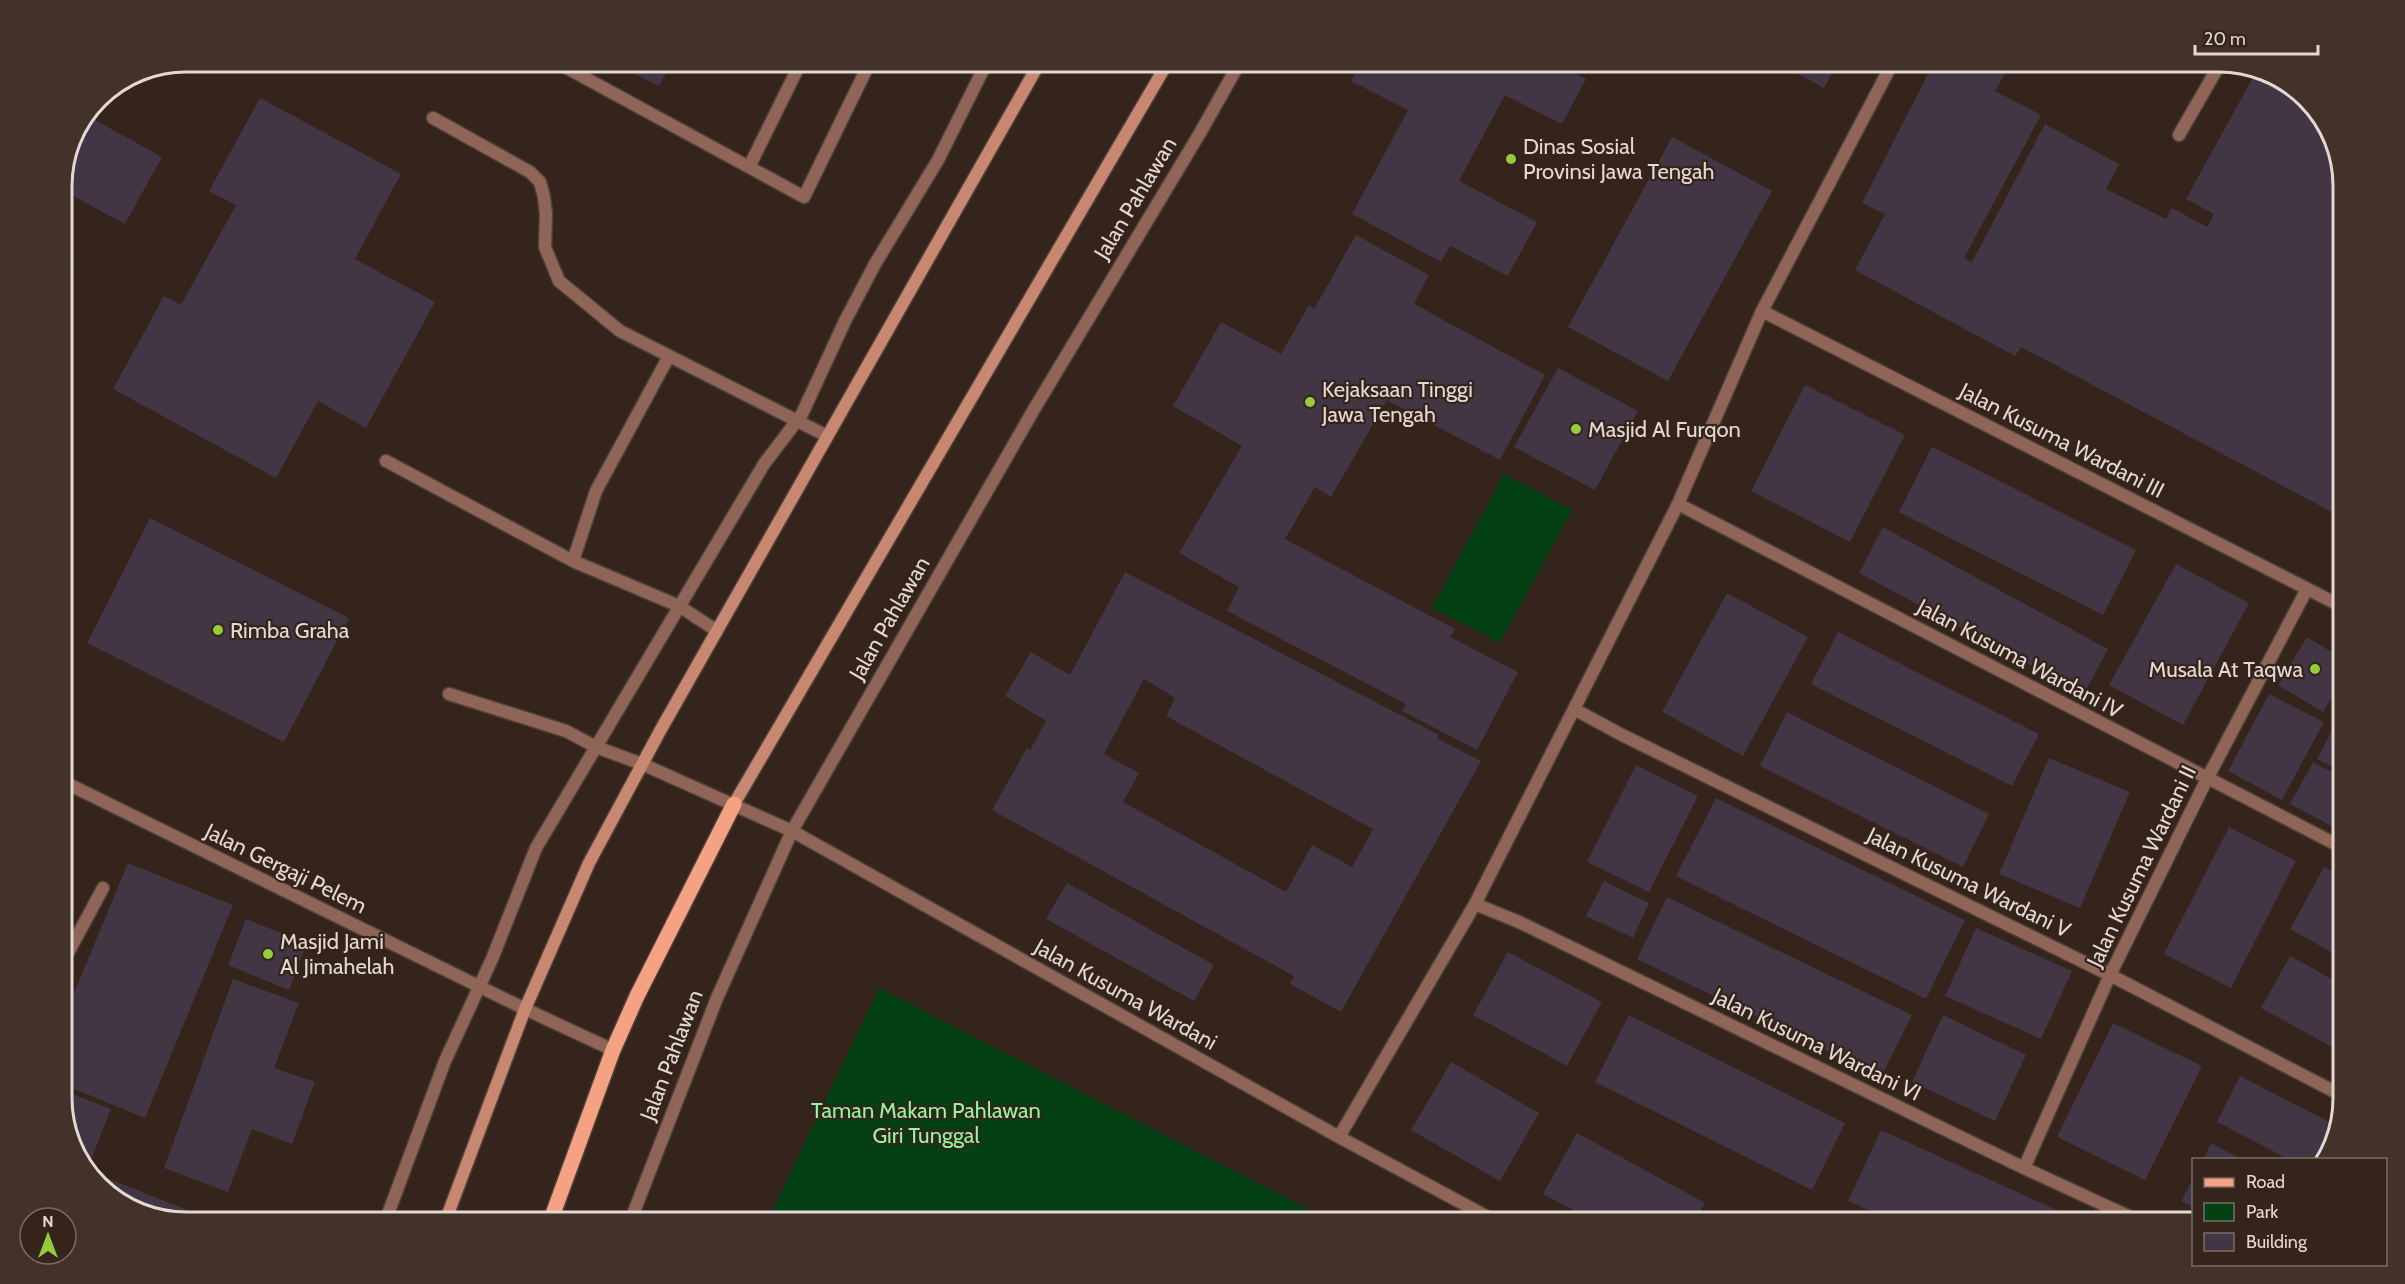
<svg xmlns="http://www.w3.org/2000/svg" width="2405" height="1284" viewBox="0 0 2405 1284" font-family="Cabin,sans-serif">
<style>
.green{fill:#034115}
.building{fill:#423544;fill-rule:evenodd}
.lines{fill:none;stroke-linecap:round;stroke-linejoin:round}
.service-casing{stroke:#504138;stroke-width:15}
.pedestrian-casing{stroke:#504138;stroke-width:15}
.minor-casing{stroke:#504138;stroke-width:15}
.secondary-casing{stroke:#504138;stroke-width:15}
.primary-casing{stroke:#504138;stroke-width:18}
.service{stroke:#8e6557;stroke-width:12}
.pedestrian{stroke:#8e6557;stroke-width:12}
.minor{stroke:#8e6557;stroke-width:12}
.secondary{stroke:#c78771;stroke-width:12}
.primary{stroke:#f4a184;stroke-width:15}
.poi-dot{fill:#93cd3d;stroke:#34241b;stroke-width:2}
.labels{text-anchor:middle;stroke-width:4.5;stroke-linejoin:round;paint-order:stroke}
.poi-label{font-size:22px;fill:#e3d8d2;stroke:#34241b;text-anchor:start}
.street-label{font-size:22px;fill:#e3d8d2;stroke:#34241b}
.park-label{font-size:22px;fill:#8ff89e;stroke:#34241b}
.rim{fill:none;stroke:#e3d8d2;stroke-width:3}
</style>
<rect width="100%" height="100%" fill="#34241b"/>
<path class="green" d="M62,252l13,7 -13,25z
M1504,474l68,36 -72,133 -68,-35z
M879,988l454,234h-566z"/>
<path class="building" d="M611,62h61l-13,24z
M741,62h18l-3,6z
M1361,62h67l4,1 1,-1h119l34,17 -24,45 -57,-29 -46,86 78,41 -29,54 -58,-30 -9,16 -89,-48 56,-104 -57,-29z
M1776,62h62l-14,26z
M1934,62l11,1 1,-1h50l12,6 -13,23 46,24 -77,143 8,4 73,-138 74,40 -13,25 60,30 6,-11 35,19 7,-13 -28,-15 71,-129 17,4 49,43 20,61v340l-322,-171 -6,9 -160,-86 30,-56 -23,-11z
M260,98l141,76 -46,85 80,43 -69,126 -48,-27 -42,77 -163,-89 51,-93 17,9 55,-100 -27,-14z
M86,115l76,42 -37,67 -63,-34v-12l9,-40z
M1672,137l100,54 -104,190 -100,-54z
M1356,235l73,40 -15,29 131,71 -45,85 -113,-60 -56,97 -16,-10 -30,52 170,90 -5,8 68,35 -41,78 -75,-39 4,-7 -179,-93 12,-24 -60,-34 63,-107 -69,-40 48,-84 60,32 28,-49 5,4z
M1558,368l80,43 -43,79 -81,-43z
M1805,385l100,50 -55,107 -99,-51z
M1932,447l204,103 -33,65 -204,-103z
M150,518l199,100 -65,124 -197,-99z
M1883,527l225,122 -24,45 -225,-121z
M2176,564l73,39 -66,122 -74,-40z
M1125,572l314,163 -1,4 43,22 -140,251 -51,-28 4,-8 -302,-166 35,-62 3,2 16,-29 -41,-25 26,-44 39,23zM1144,679l31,19 -9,18 207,113 -21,38 -40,-22 -26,47 -163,-90 16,-29 -35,-19z
M1727,593l81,44 -65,119 -81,-44z
M1838,632l201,102 -27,52 -201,-102z
M2307,637l36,22v19l-20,34 -45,-27z
M2269,694l55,28 -42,78 -54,-29z
M2343,708v64l-26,-13z
M1787,712l202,102 -26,53 -203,-101z
M2049,758l81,34 -50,116 -81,-34z
M2313,762l30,16v49l-2,4 -51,-27z
M1636,765l62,31 -49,96 -62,-30z
M1716,798l249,122 -39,79 -250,-123z
M2229,827l67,34 -65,127 -67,-34z
M128,863l105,42 -88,213 -83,-34v-62z
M2324,867l19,11v81l-53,-30z
M1604,881l45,22 -16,35 -47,-22z
M1067,883l147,82 -20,36 -148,-82z
M1667,897l245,118 -31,62 -244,-118z
M246,919l61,24 -18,47 -61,-25z
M1976,928l96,43 -31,68 -96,-43z
M1508,952l94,50 -35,64 -94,-51z
M2290,956l53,29v68l-82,-45z
M233,979l66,24 -25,65 41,14 -23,62 -40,-15 -24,63 -64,-24z
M1629,1015l216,108 -33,67 -217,-108z
M1943,1015l83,40 -31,66 -83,-39z
M2113,1023l89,43 -57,114 -88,-43z
M1451,1062l88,51 -39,68 -89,-51z
M2240,1076l97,50 -6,27 -6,7h-35l-73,-38z
M62,1090l49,19 -24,61 130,52h-31l-55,-12 -48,-43 -21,-61z
M1881,1130l202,92h-187l-48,-21z
M1577,1133l128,70 -11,19h-99l-52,-28z
M2211,1143l32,17h-40z
M2194,1177v30l-13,-6z
M1733,1213l20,9h-25z"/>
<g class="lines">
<g class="service-casing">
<path id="service" d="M556,62l248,135 66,-135
M433,118l97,54 10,10 4,15 2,17 -1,33 14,34 61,50 207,105
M2179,135l42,-73
M749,167l52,-105
M669,356l-73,135 -23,70 106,45 38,25
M386,461l187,100
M449,694l117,37 30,16 46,17
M62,964l41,-76"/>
</g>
<g class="pedestrian-casing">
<path id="pedestrian" d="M385,1222l60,-161 47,-102 44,-111 228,-384 38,-50 43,-93 30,-57 63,-104 49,-98
M630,1222l87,-224 75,-167 241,-420 167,-278 40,-71"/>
</g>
<g class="minor-casing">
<path id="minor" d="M1762,311l581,296
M1678,504l665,344
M1574,709l48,26 488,240 233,121
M642,764l150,67 547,306 158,85
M62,781l463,228 88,41
M1475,904l44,18 505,246 117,54
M1339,1137l136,-233 203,-400 84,-193 131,-249
M2024,1168l86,-193 97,-196 100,-190"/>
</g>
<g class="secondary-casing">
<path id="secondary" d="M734,804l434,-742
M445,1222l80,-213 64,-146 71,-132 380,-669"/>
</g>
<g class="primary-casing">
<path id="primary" d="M550,1222l63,-172 24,-54 97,-192"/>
</g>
<use href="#service" class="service"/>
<use href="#pedestrian" class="pedestrian"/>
<use href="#minor" class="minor"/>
<use href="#secondary" class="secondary"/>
<use href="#primary" class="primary"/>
</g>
<g class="poi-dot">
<circle cx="1511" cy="159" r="6"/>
<circle cx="1310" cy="402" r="6"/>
<circle cx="1576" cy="429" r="6"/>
<circle cx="218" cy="630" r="6"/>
<circle cx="2315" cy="669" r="6"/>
<circle cx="268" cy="954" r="6"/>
</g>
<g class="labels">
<g class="poi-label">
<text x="1523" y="154">Dinas Sosial<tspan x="1523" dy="25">Provinsi Jawa Tengah</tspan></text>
<text x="1322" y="397">Kejaksaan Tinggi<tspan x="1322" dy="25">Jawa Tengah</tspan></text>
<text x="1588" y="437">Masjid Al Furqon</text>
<text x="230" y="638">Rimba Graha</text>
<text x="2303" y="677" text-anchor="end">Musala At Taqwa</text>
<text x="280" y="949">Masjid Jami<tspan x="280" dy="25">Al Jimahelah</tspan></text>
</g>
<g class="street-label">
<text transform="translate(1135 198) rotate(-59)" y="8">Jalan Pahlawan</text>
<text transform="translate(2062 440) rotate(27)" y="8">Jalan Kusuma Wardani III</text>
<text transform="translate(889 618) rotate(-60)" y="8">Jalan Pahlawan</text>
<text transform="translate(2020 658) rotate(28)" y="8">Jalan Kusuma Wardani IV</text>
<text transform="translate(2141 866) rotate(-64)" y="8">Jalan Kusuma Wardani II</text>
<text transform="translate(286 868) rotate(26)" y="8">Jalan Gergaji Pelem</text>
<text transform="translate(1969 882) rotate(26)" y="8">Jalan Kusuma Wardani V</text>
<text transform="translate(1126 994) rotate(29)" y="8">Jalan Kusuma Wardani</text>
<text transform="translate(1817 1044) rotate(26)" y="8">Jalan Kusuma Wardani VI</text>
<text transform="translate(671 1055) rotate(-69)" y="8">Jalan Pahlawan</text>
</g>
<g class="park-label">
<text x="926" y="1118">Taman Makam Pahlawan<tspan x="926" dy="25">Giri Tunggal</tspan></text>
</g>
</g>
<path d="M0 0H2405V1284H0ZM186 72H2219A114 114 0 0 1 2333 186V1098A114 114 0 0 1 2219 1212H186A114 114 0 0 1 72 1098V186A114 114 0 0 1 186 72Z" fill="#42322a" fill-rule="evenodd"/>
<path class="rim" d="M186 72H2219A114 114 0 0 1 2333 186V1098A114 114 0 0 1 2219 1212H186A114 114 0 0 1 72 1098V186A114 114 0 0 1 186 72Z"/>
<rect x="2192" y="1158" width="195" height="108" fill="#34241b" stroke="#7a6c64" stroke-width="1.5"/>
<rect x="2204" y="1178" width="30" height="9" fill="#f4a184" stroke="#7a6c64" stroke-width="1.5"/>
<text x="2246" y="1188" font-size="18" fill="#e3d8d2">Road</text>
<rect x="2204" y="1203" width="30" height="18" fill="#034115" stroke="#7a6c64" stroke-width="1.5"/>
<text x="2246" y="1218" font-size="18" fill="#e3d8d2">Park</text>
<rect x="2204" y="1233" width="30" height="18" fill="#423544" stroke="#7a6c64" stroke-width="1.5"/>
<text x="2246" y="1248" font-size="18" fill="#e3d8d2">Building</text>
<g transform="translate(48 1236)"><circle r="28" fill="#34241b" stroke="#7a6c64" stroke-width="1.5"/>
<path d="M0-4.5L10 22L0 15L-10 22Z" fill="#93cd3d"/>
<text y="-9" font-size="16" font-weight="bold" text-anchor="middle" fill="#e3d8d2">N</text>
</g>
<path d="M2195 45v9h123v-9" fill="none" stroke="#e3d8d2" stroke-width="3"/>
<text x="2204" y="45" font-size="18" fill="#e3d8d2" stroke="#34241b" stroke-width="4.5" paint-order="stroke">20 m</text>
</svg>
